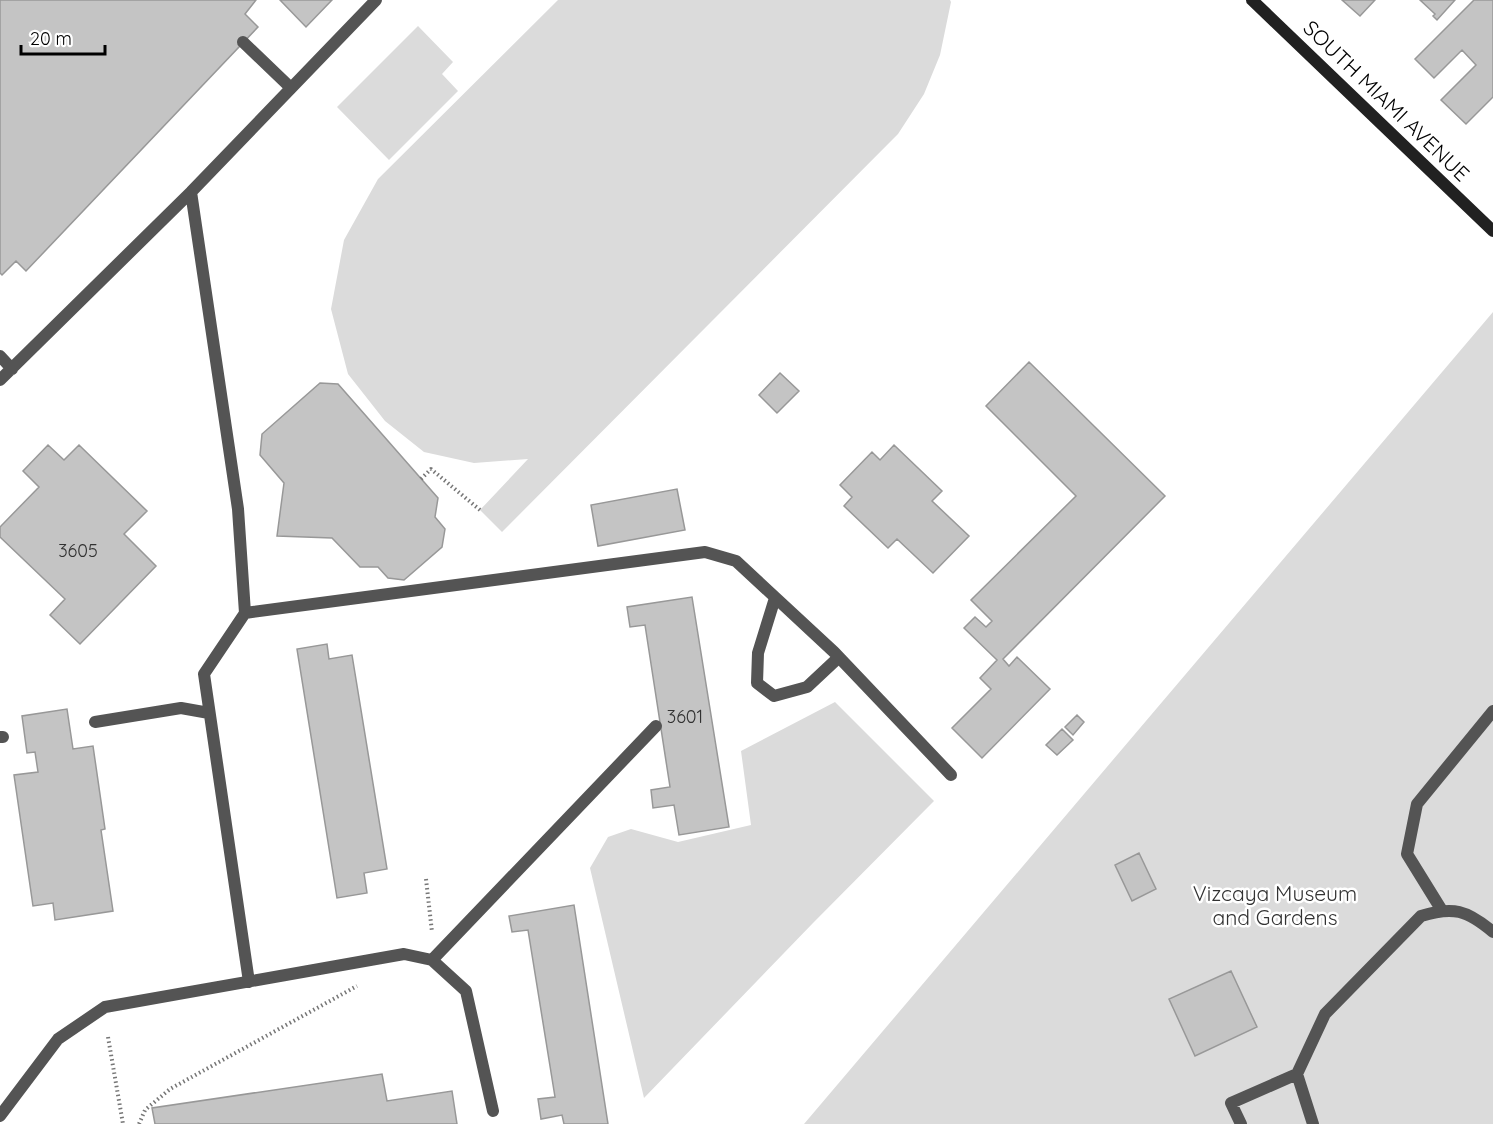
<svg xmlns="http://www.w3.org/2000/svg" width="1493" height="1124" viewBox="0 0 1493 1124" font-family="Quicksand,sans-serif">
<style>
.green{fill:#dbdbdb}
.building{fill:#c4c4c4;stroke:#989898;stroke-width:1.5}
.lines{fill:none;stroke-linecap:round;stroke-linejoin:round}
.path{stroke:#767676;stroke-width:4;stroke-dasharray:1.5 3;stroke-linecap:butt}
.service{stroke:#545454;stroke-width:12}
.secondary{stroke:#212121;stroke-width:12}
.labels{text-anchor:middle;stroke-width:5;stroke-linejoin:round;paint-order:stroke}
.number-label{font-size:18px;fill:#313131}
.street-label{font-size:21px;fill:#000;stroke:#fff}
.park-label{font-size:21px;fill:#323232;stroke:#fff}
</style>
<rect width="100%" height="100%" fill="#fff"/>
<path class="green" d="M558,0h392l1,2 -11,53 -16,39 -26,40 -396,398 -22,-22 48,-51 -54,4 -50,-11 -39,-31 -37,-47 -17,-65 13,-69 34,-61z
M418,26l35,36 -11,12 16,17 -69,69 -52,-53z
M1493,312v812h-689z
M835,702l99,99 -121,122 -169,175 -54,-230 18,-31 23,-8 47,13 73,-17 -10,-74z"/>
<path class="building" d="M0,0h256l-11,14 13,13 -232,244 -10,-10 -14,14 -2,-2z
M280,0h52l-26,27z
M1342,0h33l-15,16z
M1420,0h35l-18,20 -4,-4 2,-2z
M1474,0h19v97l-27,27 -25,-24 35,-35 -14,-15 -28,28 -19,-19z
M1029,362l136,134 -162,163 6,7 8,-9 33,32 -68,69 -30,-30 39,-39 -11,-11 17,-18 -33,-32 11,-11 11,10 6,-6 -21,-21 105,-104 -90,-90z
M780,373l19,18 -22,22 -18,-18z
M320,383l18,1 100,114 -3,19 10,12 -3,18 -38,33 -16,-2 -10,-11h-18l-28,-29 -55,-2 7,-53 -24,-28 2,-21z
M48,445l16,15 15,-15 68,66 -23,23 32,32 -76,78 -30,-29 15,-16 -65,-62v-10l39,-40 -16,-16z
M894,445l48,46 -10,10 37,35 -36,37 -36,-34 -9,9 -44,-42 8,-9 -12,-12 32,-33 8,8z
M677,489l8,41 -87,16 -7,-41z
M692,597l37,230 -50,8 -5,-30 -21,3 -2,-18 19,-3 -25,-162 -15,2 -3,-20z
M327,644l2,15 23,-4 35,214 -23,4 3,20 -30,5 -40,-249z
M67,709l6,40 20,-3 12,83 -4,1 12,81 -58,9 -2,-17 -20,3 -19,-131 24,-3 -3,-20 -8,1 -5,-37z
M1077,715l7,7 -11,13 -8,-8z
M1062,729l11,11 -16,15 -11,-10z
M1139,853l17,36 -24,12 -17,-36z
M574,905l34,219h-44l-2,-9 -21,4 -3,-20 17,-2 -27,-167 -16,2 -3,-16z
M1231,971l26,56 -62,29 -26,-57z
M382,1074l5,27 65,-10 5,33h-302l-3,-16z"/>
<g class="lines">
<path class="path" d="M421,479l10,-10 49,41
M426,879l6,53
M108,1037l15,87
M139,1124l6,-14 25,-21 187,-103"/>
<path class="service" d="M243,42l48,46
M191,192l47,317 7,104 -41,61 45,308
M0,356l12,13
M0,380l191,-188 185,-192
M775,598l-17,55 -1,30 17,13 33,-9 31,-29
M245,613l460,-61 31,9 98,91 117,123
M95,722l86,-14 28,5
M0,737h3
M1441,909l-34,-55 10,-50 76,-93
M432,960l224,-234
M1297,1074l28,-60 96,-98c32,-10 46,-6 72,16
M0,1116l58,-77 47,-32 299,-53 28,6 34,31 27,120
M1241,1124l-10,-21 66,-29 16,50"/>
<path class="secondary" d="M1252,0l241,231"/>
</g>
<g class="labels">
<g class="number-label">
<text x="78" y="557">3605</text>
<text x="685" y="723">3601</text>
</g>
<g class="street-label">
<text transform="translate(1386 101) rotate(44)" y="7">SOUTH MIAMI AVENUE</text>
</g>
<g class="park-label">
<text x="1275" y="901">Vizcaya Museum<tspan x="1275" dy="24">and Gardens</tspan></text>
</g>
</g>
<path d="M21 45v9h84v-9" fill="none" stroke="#000000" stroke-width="3"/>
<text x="30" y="45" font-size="18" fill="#000000" stroke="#ffffff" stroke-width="4.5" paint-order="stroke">20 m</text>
</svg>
